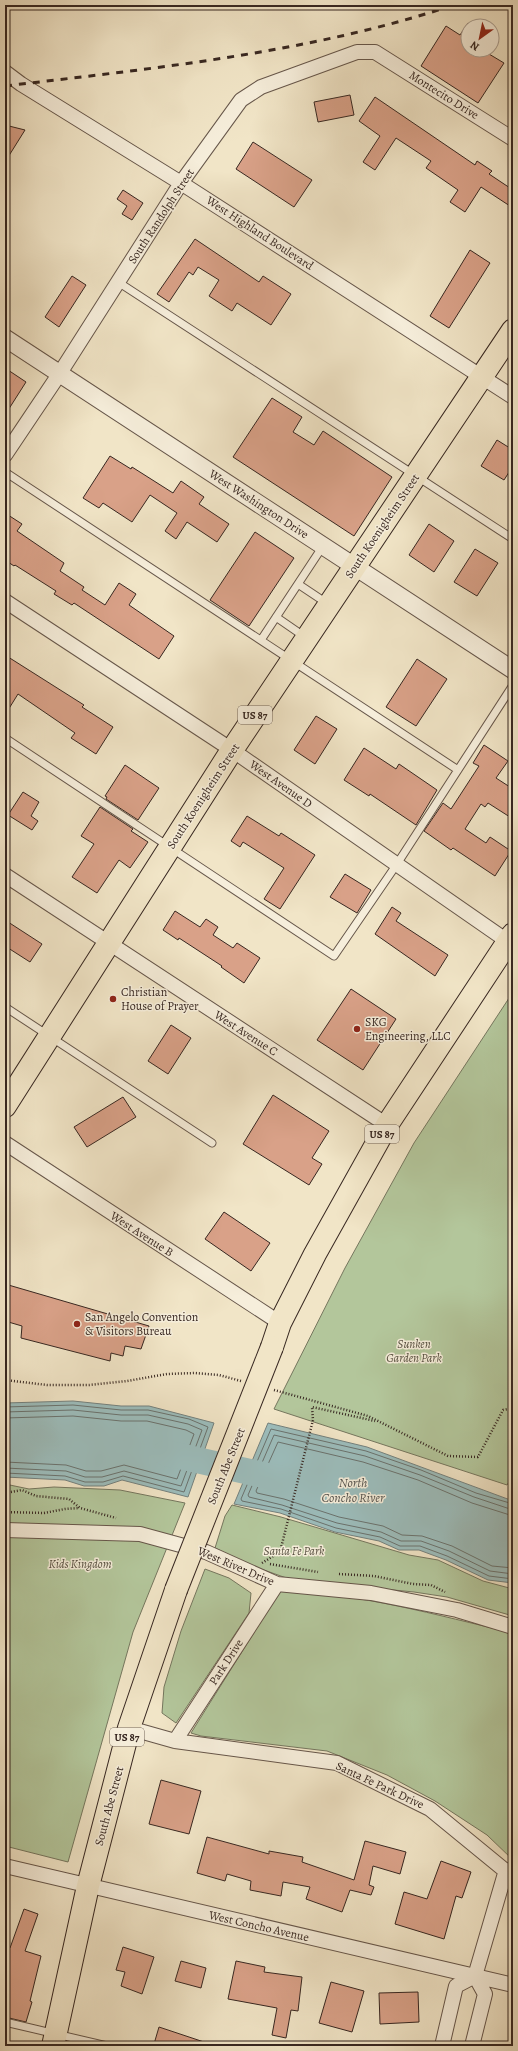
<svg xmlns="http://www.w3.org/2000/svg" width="518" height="2051" viewBox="0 0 518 2051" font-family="Alegreya,serif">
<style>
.green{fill:#b3c69b;stroke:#75765e}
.water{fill:#9cbdbc;stroke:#74817e}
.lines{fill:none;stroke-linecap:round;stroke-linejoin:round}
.shore{stroke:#6a726e;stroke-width:1}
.river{stroke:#9cbdbc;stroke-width:26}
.building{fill:#d9a188;stroke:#372721}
.service-casing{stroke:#66564a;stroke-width:9}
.minor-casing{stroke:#66564a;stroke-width:16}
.tertiary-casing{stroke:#66564a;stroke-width:19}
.primary-casing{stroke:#372721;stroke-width:24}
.path{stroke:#372721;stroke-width:2.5;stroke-dasharray:1 2;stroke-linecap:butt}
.service{stroke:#f6eedb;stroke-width:7}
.minor{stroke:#f6eedb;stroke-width:14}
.tertiary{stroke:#f6eedb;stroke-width:17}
.primary{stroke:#f1e5c7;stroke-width:22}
.rail{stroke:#372721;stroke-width:3;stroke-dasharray:7 7;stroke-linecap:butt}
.primary-bridge-casing{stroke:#372721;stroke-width:24;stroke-linecap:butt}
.primary-bridge{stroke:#f1e5c7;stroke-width:22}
.poi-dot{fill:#8f2418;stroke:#f6eedb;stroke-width:1.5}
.labels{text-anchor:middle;stroke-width:3;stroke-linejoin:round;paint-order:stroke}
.shield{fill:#f6eedb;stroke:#706359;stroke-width:1}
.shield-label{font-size:11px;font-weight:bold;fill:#372721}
.street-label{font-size:12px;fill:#372721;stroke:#f6eedb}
.poi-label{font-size:12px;fill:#372721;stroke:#f6eedb;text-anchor:start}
.park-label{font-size:12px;font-style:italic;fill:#564f40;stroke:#f6eedb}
.water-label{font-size:13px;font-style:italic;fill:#555450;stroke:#f6eedb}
</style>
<rect width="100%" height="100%" fill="#f1e5c7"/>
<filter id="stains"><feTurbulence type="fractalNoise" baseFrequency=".005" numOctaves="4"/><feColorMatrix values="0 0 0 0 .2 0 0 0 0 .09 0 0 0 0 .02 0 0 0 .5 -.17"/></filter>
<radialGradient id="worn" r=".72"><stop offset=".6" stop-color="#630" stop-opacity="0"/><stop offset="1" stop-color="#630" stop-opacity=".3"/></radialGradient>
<path class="green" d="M513,992v483l-6,10 -233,-76 71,-141 69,-125z
M5,1484l24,5 25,-2 66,3 65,13 -52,129 -65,230 -63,-16z
M232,1505l49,12 128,38 29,5 45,21 30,8v27l-66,-19 -33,-5 -122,-12 -45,-16 -32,-16 10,-32z
M205,1569l24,9 22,15 -2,20 -73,110 -14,-10 2,-26 17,-56z
M280,1591c80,2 156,24 233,42v227l-26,-25 -52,-34 -48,-26 -60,-24 -126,-15 -10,-3z"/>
<path class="water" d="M73,1401l48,5h28l65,17 -26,74 -66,-17 -18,6h-20l-19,-6 -60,-3v-74z
M268,1423l99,24 146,54v82l-25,-3 -42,-20 -27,-10h-20l-20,-9 -44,-9 -55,-19 -46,-9z"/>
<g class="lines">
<path class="shore" d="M5,1407l68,-2 48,5h27l41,9 19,8 -24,65 -61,-16 -20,6h-18l-20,-6 -60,-3
M5,1412l68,-2 48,5h27l40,9 14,6 -21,56 -57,-15 -22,6h-17l-19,-6 -61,-3
M5,1418l68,-2 48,5h26l39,9 8,4 -17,45 -53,-14 -23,6h-15l-20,-6 -61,-3
M513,1504l-37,-11 -55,-23 -55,-19 -95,-22 -30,70 1,2 39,8 55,19 44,9 20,9h20l27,10 42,20 24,3
M513,1510l-39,-13 -54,-22 -55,-19 -91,-21 -26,60 1,2 33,8 55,18 44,9 20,9h20l28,10 41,20 23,3
M513,1516l-41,-13 -54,-23 -55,-18 -85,-20 -22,49 1,2 27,6 55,18 44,9 19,9 20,1 30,10 40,20 21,2"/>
<path class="river" d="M166,1453l115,26"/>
</g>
<path class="building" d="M468,23v27h23l-2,4 15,9 -26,40 -57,-37 25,-40 14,9z
M350,95l4,20 -36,7 -4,-20z
M375,97l100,68 2,-4 15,10 -3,3 24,16v18l-32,-21 -16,25 -15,-10 8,-12 -32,-22 5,-7 -35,-23 -21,32 -12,-8 17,-26 -21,-15z
M5,125l20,5 -20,32z
M253,142l59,38 -18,27 -58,-38z
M123,190l20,13 -11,17 -10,-6 5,-8 -10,-7z
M195,239l64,43 4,-6 28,18 -20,31 -34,-22 -5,8 -23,-15 10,-16 -21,-13 -5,8 -4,-3 -20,30 -12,-8z
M470,250l20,13 -41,65 -19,-12z
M72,276l14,9 -27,42 -14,-10z
M5,368l21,14 -21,33z
M272,398l30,19 -9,15 21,13 9,-14 69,46 -38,59 -121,-79z
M497,440l16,10v16l-9,14 -23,-14z
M110,456l21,13 1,-2 41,26 8,-12 23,16 -5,7 30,20 -12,18 -30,-20 -11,17 -11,-8 12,-18 -27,-18 -18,27 -29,-19 -4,5 -16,-10z
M5,513l17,11 -5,7 47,32 -4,8 24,16 -2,3 23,15 14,-22 17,11 -7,11 45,31 -15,23 -85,-56 -2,2 -18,-11 2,-3 -41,-26 -1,1 -9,-6z
M429,524l25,17 -20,31 -25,-17z
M255,532l39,26 -45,68 -39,-26z
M475,549l23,14 -21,33 -23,-14z
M5,655l79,50 -2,2 31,20 -17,27 -25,-16 4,-5 -57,-39 -13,21z
M417,659l30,20 -31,47 -30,-19z
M316,716l21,13 -22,35 -21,-14z
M484,745l24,16 -12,17 17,11v30l-25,-16 -3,4 -4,-3 -16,25 21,14 4,-6 21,14 -16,25 -42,-28 -2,2 -27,-19 19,-28 8,6 28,-43 -6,-3z
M364,748l32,21 3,-5 38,26 -21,35 -46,-31 -1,2 -25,-16z
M125,765l34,23 -21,32 -32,-21 1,-2 -2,-1z
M23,792l16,10 -8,14 7,5 -6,9 -24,-15z
M100,807l33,22 -2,2 17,11 -18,26 -11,-8 -22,33 -25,-16 22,-33 -13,-8z
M247,816l32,20 2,-3 34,22 -35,54 -16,-10 20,-31 -41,-26 -3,5 -9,-6z
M345,874l26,16 -14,23 -27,-16z
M392,907l9,6 -5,8 52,34 -13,21 -60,-42z
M175,911l25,16 6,-8 12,8 -5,8 20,13 4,-5 23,15 -16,25 -23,-16 1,-1 -43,-28 -1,2 -15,-10z
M5,920l37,24 -12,18 -25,-16z
M351,989l45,30 -33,51 -46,-30z
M171,1025l20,13 -23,36 -20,-13z
M273,1095l56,36 -17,27 10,6 -13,21 -66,-41z
M123,1097l13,20 -49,30 -13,-20z
M224,1212l46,31 -19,28 -46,-32z
M5,1284l144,42 -8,23 -16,-3 -2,10 -12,-3 -1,8 -89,-23 1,-12 -17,-5z
M161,1780l40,11 -12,43 -40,-10z
M207,1837l62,17v-3l34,6 -1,5 52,18 11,-39 41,11 -6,22 -27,-8 -4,19 5,2 -3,8 -21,-5 -8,22 -36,-13 4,-12 -27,-5 -2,14 -31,-6 1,-9 -24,-7 -2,7 -28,-8z
M441,1861l30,11 -9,26 -6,-2 -12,43 -49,-15 9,-32 23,7z
M24,1909l14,5 -13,37 16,5 -11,45 2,1 -6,20 -21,-5v-62l2,-8 3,1z
M123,1947l31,10 -12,37 -21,-8 4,-14 -9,-2z
M181,1961l25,7 -5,20 -26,-7z
M236,1961l29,6 -1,5 38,5 -4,34 -7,-1 -5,28 -14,-3 5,-27 -49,-9z
M331,1982l33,9 -12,41 -33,-9z
M418,1992l1,30 -39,2 -1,-31z
M159,2027l51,17v2h-49l-7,-2z"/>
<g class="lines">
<g class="service-casing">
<path id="service" d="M118,282l395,257
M5,472l453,298
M298,584l30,20
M276,617l29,20
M261,640l62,-94
M5,738l329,218 63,-92 116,-179
M5,1007l207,136
M5,2022l102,24"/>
</g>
<g class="minor-casing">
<path id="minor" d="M5,72l16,12 160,99 332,214
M5,455l55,-82 121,-190 60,-83 20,-13 96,-35h18l138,87
M5,601l227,149 281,195
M5,875l382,250
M5,1143l275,180
M5,1530l135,4 66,18 71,32 94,9 86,17 56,17
M129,1728l46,13 162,22 93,46 83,68
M175,1741l102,-157
M5,1866l508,119
M442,2046l14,-60 19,-10
M472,2046l13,-52 -10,-18 31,-106"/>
</g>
<g class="tertiary-casing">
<path id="tertiary" d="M5,338l508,332"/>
</g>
<g class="primary-casing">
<path id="primary" d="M5,1106l227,-356 281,-420
M272,1347l8,-24 35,-69 72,-129 126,-191
M53,2046l35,-160 41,-158 47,-138"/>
</g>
<path class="path" d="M5,1380l42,5h42l38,-4 40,-7 28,-1 24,2 22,6
M274,1390l94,26 80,40 30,1 25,-47 10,-2
M5,1493l17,-3 14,6 33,3 11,9 36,10
M5,1512l39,1 21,-4 14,-1
M262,1563l18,-11 33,-132 -1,-13 63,14
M270,1564l48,8
M339,1574l35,2 39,8 18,1 14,7"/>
<use href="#service" class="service"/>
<use href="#minor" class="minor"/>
<use href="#tertiary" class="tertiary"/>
<use href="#primary" class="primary"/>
<path class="rail" d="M5,86c151,-18 304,-33 449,-81"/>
<g class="primary-bridge-casing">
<path id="primary-bridge" d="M176,1590l96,-243"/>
</g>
<use href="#primary-bridge" class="primary-bridge"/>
</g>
<g class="poi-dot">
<circle cx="113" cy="999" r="4"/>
<circle cx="357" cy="1029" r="4"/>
<circle cx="77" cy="1324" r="4"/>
</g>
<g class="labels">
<g class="shield">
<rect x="238" y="706" width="34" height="18" rx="3"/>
<rect x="365" y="1125" width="34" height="18" rx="3"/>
<rect x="110" y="1728" width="34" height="18" rx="3"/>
</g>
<g class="shield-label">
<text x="255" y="719">US 87</text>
<text x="382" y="1138">US 87</text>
<text x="127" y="1741">US 87</text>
</g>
<g class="street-label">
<text transform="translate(444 95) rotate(32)" y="4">Montecito Drive</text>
<text transform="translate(161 216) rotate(-57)" y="4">South Randolph Street</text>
<text transform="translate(260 233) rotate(33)" y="4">West Highland Boulevard</text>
<text transform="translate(259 504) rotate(33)" y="4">West Washington Drive</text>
<text transform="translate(382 526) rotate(-56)" y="4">South Koenigheim Street</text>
<text transform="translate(281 784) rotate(35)" y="4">West Avenue D</text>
<text transform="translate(203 796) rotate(-57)" y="4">South Koenigheim Street</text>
<text transform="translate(246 1033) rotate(33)" y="4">West Avenue C</text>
<text transform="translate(142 1234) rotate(33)" y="4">West Avenue B</text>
<text transform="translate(226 1466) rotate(-68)" y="4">South Abe Street</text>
<text transform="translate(236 1566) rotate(23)" y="4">West River Drive</text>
<text transform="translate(226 1662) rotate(-57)" y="4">Park Drive</text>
<text transform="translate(380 1785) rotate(25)" y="4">Santa Fe Park Drive</text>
<text transform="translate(109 1806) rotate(-75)" y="4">South Abe Street</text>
<text transform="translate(259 1926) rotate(13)" y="4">West Concho Avenue</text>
</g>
<g class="poi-label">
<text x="121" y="996">Christian<tspan x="121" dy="14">House of Prayer</tspan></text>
<text x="365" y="1026">SKG<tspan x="365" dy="14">Engineering, LLC</tspan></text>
<text x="85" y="1321">San Angelo Convention<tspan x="85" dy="14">&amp; Visitors Bureau</tspan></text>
</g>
<g class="park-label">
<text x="414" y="1348">Sunken<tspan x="414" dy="14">Garden Park</tspan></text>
<text x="294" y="1555">Santa Fe Park</text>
<text x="80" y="1568">Kids Kingdom</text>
</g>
<g class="water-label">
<text x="353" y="1487">North<tspan x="353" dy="15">Concho River</tspan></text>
</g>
</g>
<rect width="518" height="2051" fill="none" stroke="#f1e5c7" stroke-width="20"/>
<rect x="6" y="6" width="506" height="2039" fill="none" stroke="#372721" stroke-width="2"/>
<rect x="10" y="10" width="498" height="2031" fill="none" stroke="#372721"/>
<g transform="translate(480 38) rotate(213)"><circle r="19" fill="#f6eedb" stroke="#aa9e91"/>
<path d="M0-3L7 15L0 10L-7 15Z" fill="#8f2418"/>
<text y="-6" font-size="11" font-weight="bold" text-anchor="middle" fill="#372721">N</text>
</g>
<rect width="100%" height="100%" filter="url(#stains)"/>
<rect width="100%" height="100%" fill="url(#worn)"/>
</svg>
